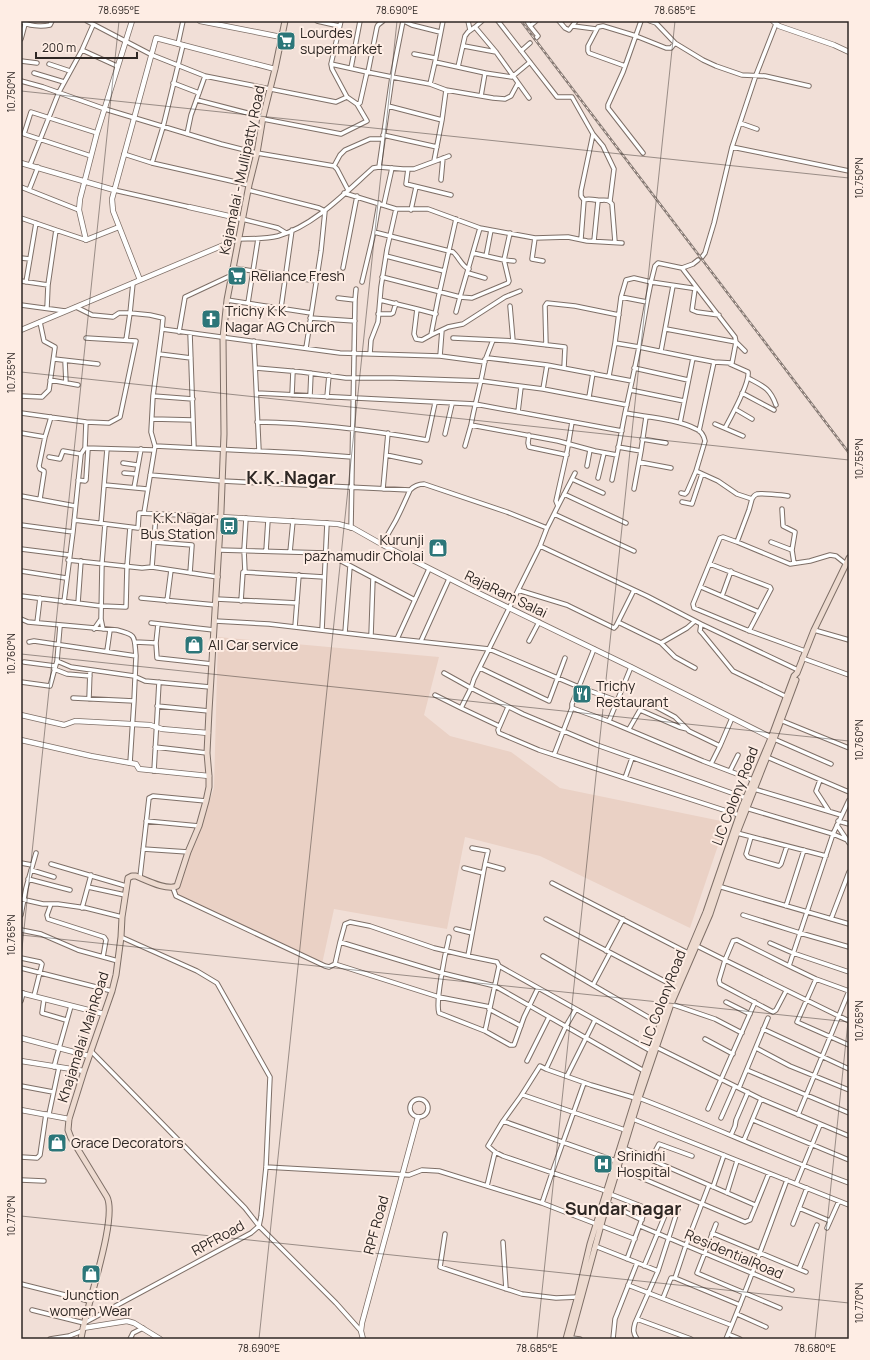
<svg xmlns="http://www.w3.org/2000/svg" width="870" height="1360" viewBox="0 0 870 1360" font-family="Manrope,sans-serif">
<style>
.built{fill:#ead1c5}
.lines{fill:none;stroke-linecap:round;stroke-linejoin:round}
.minor-casing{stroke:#7e6f67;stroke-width:5.5}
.tertiary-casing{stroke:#7e6f67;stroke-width:6}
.secondary-casing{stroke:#7e6f67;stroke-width:7}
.minor{stroke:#fff;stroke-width:3.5}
.tertiary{stroke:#fff;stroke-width:4.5}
.secondary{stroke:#eddacf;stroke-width:5}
.rail-casing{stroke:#877b75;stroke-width:2.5}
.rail{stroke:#feede4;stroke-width:1;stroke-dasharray:3;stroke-linecap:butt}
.ticks{fill:none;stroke:#2e2724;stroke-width:1;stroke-opacity:0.45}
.labels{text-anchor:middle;stroke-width:4;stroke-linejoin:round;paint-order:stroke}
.poi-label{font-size:14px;fill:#2e2724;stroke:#feede4;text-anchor:start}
.street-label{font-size:14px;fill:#2e2724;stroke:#feede4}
.district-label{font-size:18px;font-weight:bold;fill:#2e2724;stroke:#feede4}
.neatline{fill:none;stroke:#2e2724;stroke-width:1.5}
.ticks-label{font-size:10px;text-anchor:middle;fill:#2e2724}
</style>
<rect width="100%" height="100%" fill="#f1dfd7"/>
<path class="built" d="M218,637l221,20 -15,58 26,21 61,16 49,36 166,34 -36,106 -150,-72 -75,-19 -18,92 -113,-20 -12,55 -148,-67 40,-109z"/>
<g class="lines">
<g class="minor-casing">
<path id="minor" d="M21,21c7,5 20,6 29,4l2,-4
M87,21l65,34 53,21 131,26 11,-5 -15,-28 -1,-5 36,8 -7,31 -3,1 -10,-7
M317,21l22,5
M404,21l8,4 28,7
M468,21l2,9
M498,21l59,76h15l21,37 -12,57v5l3,4
M527,21l3,5 6,-5
M559,21l6,7 4,2 7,-9
M641,21l-18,51 -15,33v3l35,45
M650,21l6,2 19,20 28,17 13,6 26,9 23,1 44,10
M776,24l-20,51 -24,72 117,24
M530,26l8,10 -2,2
M573,26l23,3
M475,27l7,-6
M21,39l4,-15
M178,44l5,-23
M464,46l32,6
M82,50l35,16
M521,51l9,-8
M414,54l21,4
M21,61l16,2
M435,62l8,-41
M49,64l21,7
M331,64l10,-43
M625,66l-36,-13 -1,-2v-5l10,-19 5,-1 33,10 30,12h5l4,-5
M458,67l7,-31 3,-4 7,-5 21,25 33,46
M351,68l9,-47
M367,72l25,5 11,-56
M368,72l9,-45 1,-2 5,-4
M34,73l30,9
M21,81l22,6 62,22 116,35 36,9 77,13 3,3 11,21
M173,83l26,10
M446,90l-16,-6 5,-22 50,11
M481,96l4,-23 27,4 18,-15
M197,100l66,17
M388,106l54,14
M263,119l78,15 26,-13 -10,-17
M740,123l17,6
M187,134l4,-19 14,-39
M593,134l10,12 11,23 -4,32
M383,135l54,12
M124,154l28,9 97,22
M91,156l-67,-22 7,-22 66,21
M434,161l8,-41 4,-30 47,8 12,1 6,-3 7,-13
M152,163l11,-36 20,-82
M30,165l29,-73 23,-42 11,-25
M334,166l6,-11 5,-5 25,-11h13
M379,167l13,-90 38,7
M408,169l-2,15 45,11
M441,180l2,-22
M21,187l58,23
M29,190l9,-23
M114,190l75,17
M248,190l71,18 6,3 -4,40 -15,97
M344,193l52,16 -9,40 -6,38 -3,35 -7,18 -1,14
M384,204l8,-36
M396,209h32l52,19 55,10 33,-1 19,4 35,2
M411,210l5,-23
M21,218l35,12 -8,55 -1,23
M242,219l36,9 8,5
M56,230l30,10
M374,232l79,20c6,5 9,15 16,17
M535,238l-3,21 11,2
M238,239c14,0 27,0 40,-3 36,-10 68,-44 95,-68l6,-1 24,2h11l35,-13
M581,239l3,-39c5,-2 8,0 13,0 6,1 11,-2 15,4l3,38
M594,241l4,-40
M473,253l31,7 6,-27
M386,256l58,15
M486,256l5,-26
M702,257l3,-4 9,-30 18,-76
M21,258l9,1
M234,268l82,13
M343,268l14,-72
M682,268l11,-4 5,-4
M468,273l17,5
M382,277l78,20 20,-69
M21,281l27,4
M26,282l10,-59
M362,282l12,-50 5,-29
M133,283l-3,30 20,2 13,3 -1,11 178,24 100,3 45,6
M695,289l-3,21 5,2 22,3
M621,297l5,-17 8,-2 17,4 4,-16 3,-3 24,5 16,21 -47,-7 -4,20
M338,298l17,2
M227,300l84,13
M380,300l37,9
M248,303l10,-64
M21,305l44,6
M510,306l3,35
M76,307l16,8 21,2 6,-4h11l-4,27
M281,308l11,-78
M456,312l4,-15 12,1 36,-15 1,-2 -5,-21 10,1
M378,314h13l2,-1 3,-10
M436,314l-19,-5 -3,25 2,5 6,1 9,-5 7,-36 18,-80
M310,318l45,3
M666,329l70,13 -1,-5 -37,-48
M179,332l6,-35 47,-22
M190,333l4,115
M431,335l17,-8 15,-3 42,-27 15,-6
M86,338l50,3 -16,76 -11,6 -23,-1
M453,338l60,3 52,6 -1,21
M254,341l5,110
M736,342l9,9
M546,345l-1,-39 2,-3 28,3 44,9
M661,351l12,-65
M159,354l32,4
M440,356l2,-26
M486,358l7,-18
M54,359l44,5
M65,361l1,22
M714,362l18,1 4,-21
M256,368l46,4 44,6h47l89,3 61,8 84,16
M634,368l54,12
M609,376l6,-33 24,4 8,-45 -26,-5 -6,46
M748,378c15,8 22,10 28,27
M50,380l28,5
M632,381l7,-34 54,11
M543,389l4,-24
M630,390l54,11
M257,393l218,11 147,27
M742,393l32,17
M292,395l1,-24
M21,396l21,1 7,-7 6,-43 -11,-6 -4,-19
M153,396l40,3
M310,396l1,-23
M327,397l2,-22
M589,397l4,-24
M735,409l17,10
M518,412l3,-25
M21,413l65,9 -1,26 69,2
M625,413l7,-32 -85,-16 -59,-7 -3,1c-3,22 -10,43 -14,66l87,16 37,10 22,4 8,-42c21,4 53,6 71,16 5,2 8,7 9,12l-9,30 22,10 19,13 15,5 -3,11 -12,32 53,22 20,-3 20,-6 6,1 10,8
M152,419l41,1
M257,422c57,1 113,8 170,18l8,-37
M572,422l-5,30 -11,49 2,5 -11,22 -7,18 -66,133 -3,9 52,26 74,31 149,53
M680,423l13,-65 21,4 -15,69
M715,424l28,12
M725,428c6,-11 25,-46 23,-56l-18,-8
M21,433l24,4
M445,434l7,-30
M529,435l-1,8 1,4 38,8
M642,439l24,4
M155,446l-4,-14 2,-36 9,-67
M465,446l6,-21
M618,447l23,4 5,-34
M641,451l-2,11 32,6
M386,455l34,7
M49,457l11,2 3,-8 18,3
M123,463l14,2
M587,466l3,-16
M124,473l12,1
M150,475l72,6 188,9
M598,478l6,-25
M572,479l31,14
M78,480l7,1 1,-1 2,-31
M612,480l5,-25
M105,485l42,4
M134,488l7,-39
M383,489l5,-56
M634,489l5,-27
M681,493l4,1 2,-2 9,-21
M564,494l62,29
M21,496l54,10
M40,499l4,-26v-2l-4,-2 -1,-3 6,-29 6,-20
M752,499c1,-2 2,-4 5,-5 4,-1 25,1 31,2
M682,502l10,2 10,-30
M558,506l17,-33
M782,509l1,17 12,6 -3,18 2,13
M144,513l11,-67 144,7 53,4
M554,514l80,37
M74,520l64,8 1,-15 82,4
M101,523l6,-74
M21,525l52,7
M351,528l4,-228 1,-11
M154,542l38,3 -2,28
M737,542l-14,-5 -3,1 -27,66 1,4 53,22 58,21
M771,542l21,8
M381,544c13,-17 20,-34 29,-54 4,-4 8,-6 14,-6l83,28 40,16
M540,546l107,50 54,28 97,46
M21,549l48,6
M219,550l107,3 89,47
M266,551l2,-31
M290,552l3,-31
M68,560l74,8 10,-1 66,10
M710,564l60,23 1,2 -22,42
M152,567l4,-53
M21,571l45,7
M731,571l-9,25 37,16
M245,572l-1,-22 2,-32
M701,587l21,9
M518,590l49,15 47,23 2,-2 18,-36
M21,596l80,10 25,1 1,-41 3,-39
M141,598l75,7
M216,599l81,4
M167,601l4,-31
M241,601l2,-29 81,5
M64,602l9,-70 8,-78 4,-6
M78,603l3,-42
M21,619l7,3 89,8c20,5 17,6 19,26
M215,621l54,3 128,15 32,-70
M618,622l43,21 14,14 20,11
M37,623l3,-25
M151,623l63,7
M158,624l-2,19 1,15 55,6
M701,624l-1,7 2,2 31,38 54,26
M295,627l4,-52
M94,629l7,-10
M103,629l-2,-10 1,-56 3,-39
M322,630l5,-107
M814,630l35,10
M345,633l5,-67
M371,636l2,-58
M397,639l92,10 90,38 39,14
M421,641l28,-62
M529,641l10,-19
M29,642l5,-1 102,15 -2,45
M135,642l21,1
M661,643l26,-15 8,-7
M107,651l3,-21
M802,658l47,17
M57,661l3,-35
M24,662l31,4
M480,668l69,33 16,-43
M54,669l13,5 23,2
M444,673l27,15 -10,20 38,18
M21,682l29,4 7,-25 14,6 63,9 11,5 65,6
M435,695l26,13
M73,698l61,3 -4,62
M89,699l1,-29
M157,706l52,5
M508,707l-10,23 1,3 40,17 200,65
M572,708v-4l22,-55
M640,710l39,17 8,2
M780,720l69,28
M609,721l22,-54
M629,729l15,-26 3,-1 28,15 14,14 31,15 -9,18
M774,739l57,25
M720,746l12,-28
M155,747l52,6
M554,755l18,-47 36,13 95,40 50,19
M767,757l82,35
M154,771l5,-89
M730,771l8,-16
M625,778l7,-20
M820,780l-4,11 13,20
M754,789l87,26
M746,808l87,26 14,6
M146,821l53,5
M838,821l11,3
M837,825l12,18
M737,833l89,23
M751,837l-5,17 2,3 31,9 2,-2 6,-18
M472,848l16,3 -3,13
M143,849l45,3
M21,863l11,2
M51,864l75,22
M464,868l19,5
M503,869l-18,-5 -17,92 -34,-8 -64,-22 -20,-4 -5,2 -5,18 102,31 53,13 149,85
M31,870l23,7
M140,877l9,-79 4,-2 53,5
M28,879l42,11
M552,883l136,70
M718,886l131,38
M88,887l37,8
M173,888l3,8 149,70 4,1 6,-3
M21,899l22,5h15l28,4 36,9
M51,904l-4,11 1,4 56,18 2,3 -3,17
M786,906l18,-56
M82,908l9,-33
M21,915l5,-27 10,-35
M743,915l57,18 49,14
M546,919l128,67
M831,919l18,-47
M456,929l16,4
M21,930l20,4 37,16 40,11
M121,937l76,34 20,12 53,94 -4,90 -5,49 -2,10 77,77 25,28
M449,937c-3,13 -14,65 -10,76l46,18 14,-65
M340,942l-5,22 104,33 51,10
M770,943l23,10 56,19
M695,945l30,15 8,-19 4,-1 52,26 44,-132 16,-34
M606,951l17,-32
M468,956l29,6 2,4 152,85
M543,956l117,68
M21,958l19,4 2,2 -8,32
M789,966l27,13 33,12 -51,124
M21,968l91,23
M816,979l-19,43 52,23
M593,985l17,-32
M786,991l-10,19 -3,2 -53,-28 -1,-4 6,-20 124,61
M44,999l-2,14 24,7
M21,1001l2,-8
M726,1002l24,12
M671,1004l44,15 27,14
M489,1009l32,17
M576,1009l-10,17 -20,43 45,16 44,13
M763,1029l86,40
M485,1031l25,14h4l10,-28 14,-29
M705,1039l28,15
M656,1047l105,52 88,37
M756,1048l34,18 59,24
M527,1061l22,-44
M54,1067l2,-8 15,-53
M747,1070l102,43
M567,1076l28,-56
M21,1086l32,6
M739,1088l29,-70
M521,1096l19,-30 6,3
M639,1098c71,27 139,59 210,85
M410 1108a9 9 0 1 1 18 0a9 9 0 1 1-18 0Z
M708,1109l47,-107
M49,1114l10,-47
M721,1118l14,-32
M633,1119l216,86
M753,1120l96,40
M503,1121l113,40
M731,1135l4,-9 1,-6 12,-28
M744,1140l17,-41
M624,1148l85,37 -23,60 -11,33 65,27
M21,1157l16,1 3,-3 6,-41
M651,1159l8,-15 33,12
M266,1167l143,8 13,-5 17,1 103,32 10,-30 32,-90
M618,1168l127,54 5,-2 19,-47
M21,1180l23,1
M796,1184l24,-59
M709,1185l46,20
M487,1186l8,-34
M713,1187l11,-32
M606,1191l-103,-35 -8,-4 -7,-6 15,-25 18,-25 2,-1 102,35
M727,1193l10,-32
M610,1194l36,14 -19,51
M542,1203l93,36
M607,1203l35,17
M799,1208l31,13
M716,1224l-19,49 83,35
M793,1224l14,-36
M640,1226l152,64
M827,1228l12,-27
M712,1233l94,39
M445,1234l-5,33 82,27 34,4 22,-1
M503,1242l3,47
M595,1246l63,25
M644,1266l24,-58
M799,1269l18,-44
M21,1284l68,17
M628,1285l103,40
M663,1298l8,-20h4
M32,1310l52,13 167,-90 8,-7 -14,-18 -154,-157
M737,1314l29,13
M637,1319l54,20
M728,1334l12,5
M571,1338l9,1
M50,1339l19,-3 13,-5
M130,1339l3,-6 10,-5
M613,1339l2,-20 22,-56
M637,1339c-4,-6 -4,-9 -2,-16l23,-52 20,-62
M726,1339c22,-52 41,-106 61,-159"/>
</g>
<g class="tertiary-casing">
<path id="tertiary" d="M200,21l81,16
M773,21l6,5 55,19 15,7
M21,163l93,27
M189,207l53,12
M119,227l-33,13 -7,-30 1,-11 17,-66 35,-112
M140,280l-27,-69 -1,-12 44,-161 119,31
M21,330l217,-91
M221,517l117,7 15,4 30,17 89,45 159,77 143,72
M21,715l39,9 4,1 11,-4 75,4 12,4 46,4
M21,740l70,16 45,8 3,5 70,7
M21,993l83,21
M21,1038l68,18
M21,1061l63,10
M21,1110l48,9
M83,1328l44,-7 7,2 26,16
M363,1339l-2,-8 1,-8 56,-206"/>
</g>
<g class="secondary-casing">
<path id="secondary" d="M81,1339c4,-29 37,-120 26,-142l-36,-59 -3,-8 1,-11 15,-48 28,-80 4,-16 5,-38 1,-20 6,-39 4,-2h4c10,4 31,15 41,10l11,-34 11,-26 7,-25 3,-14v-11l-2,-23 2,-42 12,-200 3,-77 -1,-96 4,-38 22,-115 8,-32 6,-36 12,-48 10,-48
M566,1339l11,-40 13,-55 54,-173 22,-64 40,-95 36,-105 29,-69 23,-62 3,-3 17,-43 35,-72
M570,1339l37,-136 32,-105 32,-94 39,-90 27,-81 37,-94 22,-59"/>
</g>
<use href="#minor" class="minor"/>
<use href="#tertiary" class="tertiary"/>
<use href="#secondary" class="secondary"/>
<g class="rail-casing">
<path id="rail" d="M521,21l328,432"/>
</g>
<use href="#rail" class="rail"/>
</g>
<path class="ticks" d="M21,91l828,87M21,372l828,88M21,654l828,87M21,935l828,87M21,958l98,-937M21,1216l828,87M259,1339l138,-1318M537,1339l138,-1318M815,1339l34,-327"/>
<defs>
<g id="supermarket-square" transform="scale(1)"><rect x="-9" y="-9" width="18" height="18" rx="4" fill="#2c7679" stroke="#feede4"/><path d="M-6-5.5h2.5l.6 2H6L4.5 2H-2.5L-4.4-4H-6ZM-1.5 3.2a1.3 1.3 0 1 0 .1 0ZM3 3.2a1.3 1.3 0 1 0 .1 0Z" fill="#fff"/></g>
<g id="church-square" transform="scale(1)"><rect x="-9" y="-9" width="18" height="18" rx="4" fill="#2c7679" stroke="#feede4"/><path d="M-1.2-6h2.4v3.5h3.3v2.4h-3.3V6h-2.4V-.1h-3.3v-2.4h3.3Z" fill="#fff"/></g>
<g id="bus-square" transform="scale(1)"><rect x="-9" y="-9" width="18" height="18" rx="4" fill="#2c7679" stroke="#feede4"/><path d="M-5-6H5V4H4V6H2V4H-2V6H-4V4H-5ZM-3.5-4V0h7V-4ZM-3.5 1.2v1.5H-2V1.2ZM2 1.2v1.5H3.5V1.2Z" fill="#fff"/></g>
<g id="shop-square" transform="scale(1)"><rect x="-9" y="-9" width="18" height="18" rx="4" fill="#2c7679" stroke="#feede4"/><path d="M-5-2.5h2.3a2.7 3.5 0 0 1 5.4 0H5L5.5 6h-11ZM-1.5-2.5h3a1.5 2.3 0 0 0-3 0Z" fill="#fff"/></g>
<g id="restaurant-square" transform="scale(1)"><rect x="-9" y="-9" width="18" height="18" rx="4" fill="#2c7679" stroke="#feede4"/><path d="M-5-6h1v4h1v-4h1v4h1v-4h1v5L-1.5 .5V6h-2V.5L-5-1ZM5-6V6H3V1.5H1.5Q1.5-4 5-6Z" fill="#fff"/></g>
<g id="hospital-square" transform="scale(1)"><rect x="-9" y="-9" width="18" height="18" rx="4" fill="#2c7679" stroke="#feede4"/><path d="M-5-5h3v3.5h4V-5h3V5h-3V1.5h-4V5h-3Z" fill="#fff"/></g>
</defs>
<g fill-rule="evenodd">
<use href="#supermarket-square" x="286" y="41"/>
<use href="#supermarket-square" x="237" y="276"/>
<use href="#church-square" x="211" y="319"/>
<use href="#bus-square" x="229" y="526"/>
<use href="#shop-square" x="438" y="548"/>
<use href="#shop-square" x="194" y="645"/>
<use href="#restaurant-square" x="582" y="694"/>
<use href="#shop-square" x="57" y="1143"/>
<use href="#hospital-square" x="603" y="1164"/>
<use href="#shop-square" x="91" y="1274"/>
</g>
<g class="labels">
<g class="poi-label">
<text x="300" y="38">Lourdes<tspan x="300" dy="16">supermarket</tspan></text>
<text x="251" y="281">Reliance Fresh</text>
<text x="225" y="316">Trichy K K<tspan x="225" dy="16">Nagar AG Church</tspan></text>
<text x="215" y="523" text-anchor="end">K.K.Nagar<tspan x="215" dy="16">Bus Station</tspan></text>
<text x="424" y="545" text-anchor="end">Kurunji<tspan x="424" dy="16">pazhamudir Cholai</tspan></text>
<text x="208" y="650">All Car service</text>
<text x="596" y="691">Trichy<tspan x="596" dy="16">Restaurant</tspan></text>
<text x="71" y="1148">Grace Decorators</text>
<text x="617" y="1161">Srinidhi<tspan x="617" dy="16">Hospital</tspan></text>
<text x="91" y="1300" text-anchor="middle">Junction<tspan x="91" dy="16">women Wear</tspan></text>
</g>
<g class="street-label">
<text transform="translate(242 170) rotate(-78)" y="5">Kajamalai - Mullipatty Road</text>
<text transform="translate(506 594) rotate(26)" y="5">RajaRam Salai</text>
<text transform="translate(735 796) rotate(-69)" y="5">LIC Colony Road</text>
<text transform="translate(663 998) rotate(-69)" y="5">LIC ColonyRoad</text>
<text transform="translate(83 1037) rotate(-72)" y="5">Khajamalai MainRoad</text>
<text transform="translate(376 1225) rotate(-75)" y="5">RPF Road</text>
<text transform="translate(218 1238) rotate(-29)" y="5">RPFRoad</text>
<text transform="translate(734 1254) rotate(23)" y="5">ResidentialRoad</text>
</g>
<g class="district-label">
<text x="291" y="484">K.K. Nagar</text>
<text x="623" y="1215">Sundar nagar</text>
</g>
</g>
<rect width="870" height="1360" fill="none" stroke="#feede4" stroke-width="44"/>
<path d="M36 52v6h101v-6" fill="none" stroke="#2e2724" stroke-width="2"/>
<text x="42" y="52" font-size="12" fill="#2e2724" stroke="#feede4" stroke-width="3" paint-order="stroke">200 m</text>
<rect x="22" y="22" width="826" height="1316" class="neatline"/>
<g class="ticks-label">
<text x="119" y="14">78.695°E</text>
<text x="397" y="14">78.690°E</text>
<text x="675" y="14">78.685°E</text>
<text transform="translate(11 92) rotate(-90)" y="4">10.750°N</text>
<text transform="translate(859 178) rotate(-90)" y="4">10.750°N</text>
<text transform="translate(11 373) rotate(-90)" y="4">10.755°N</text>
<text transform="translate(859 459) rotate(-90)" y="4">10.755°N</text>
<text transform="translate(11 654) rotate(-90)" y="4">10.760°N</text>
<text transform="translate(859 740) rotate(-90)" y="4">10.760°N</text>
<text transform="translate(11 935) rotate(-90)" y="4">10.765°N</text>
<text transform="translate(859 1021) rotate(-90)" y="4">10.765°N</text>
<text transform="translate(11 1216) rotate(-90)" y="4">10.770°N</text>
<text transform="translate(859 1303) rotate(-90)" y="4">10.770°N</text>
<text x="259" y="1352">78.690°E</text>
<text x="537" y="1352">78.685°E</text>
<text x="815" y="1352">78.680°E</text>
</g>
</svg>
